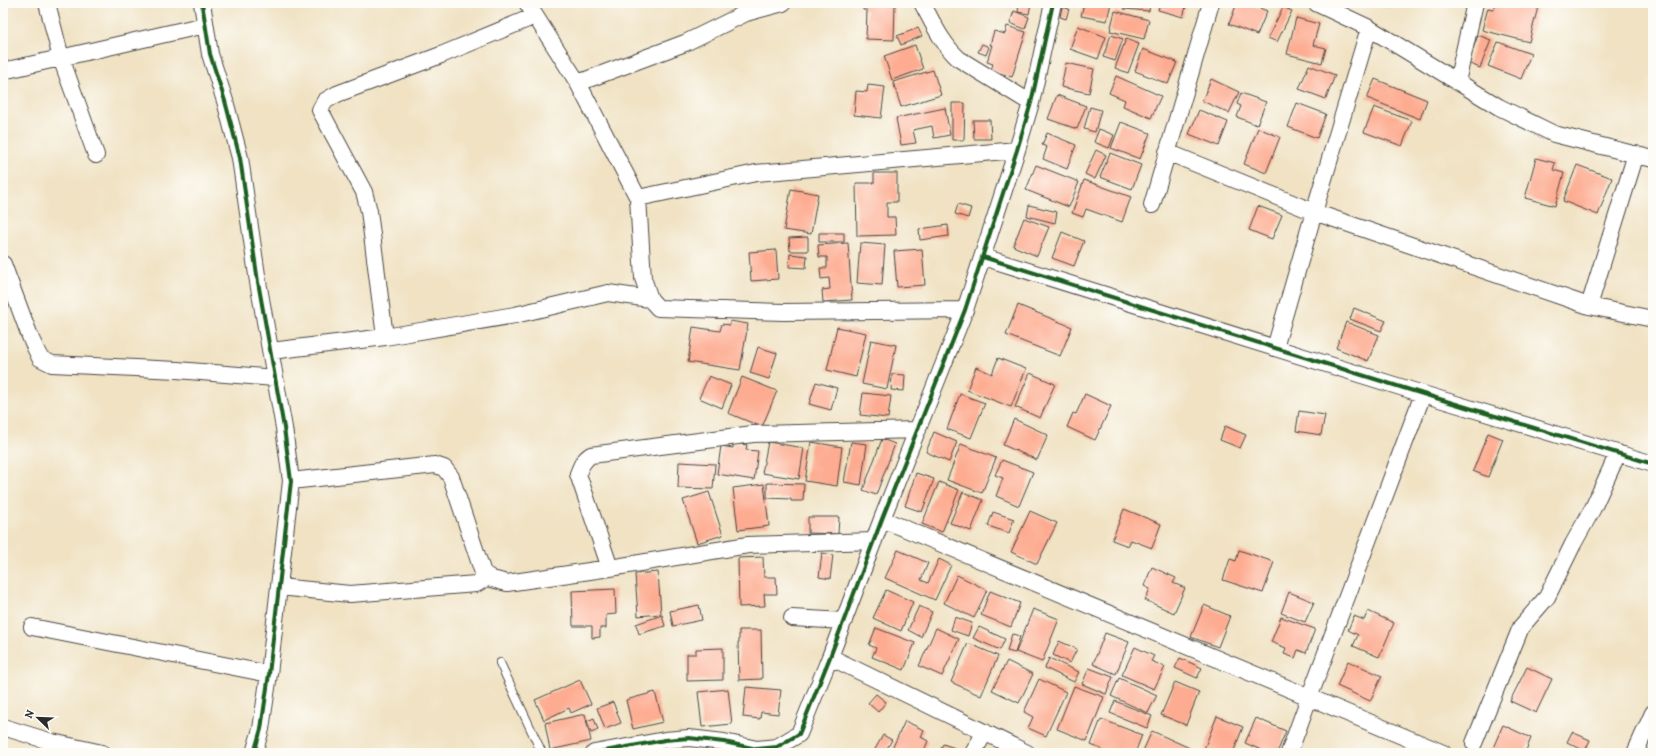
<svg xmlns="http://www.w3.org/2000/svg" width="1656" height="756" viewBox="0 0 1656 756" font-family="Alegreya,serif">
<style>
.building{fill:#fdac91}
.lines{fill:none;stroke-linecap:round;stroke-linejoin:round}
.service-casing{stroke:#494642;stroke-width:10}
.minor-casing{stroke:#494642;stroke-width:18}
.service{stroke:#fff;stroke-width:8}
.minor{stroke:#fff;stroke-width:16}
.cycleway-casing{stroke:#fdfcf7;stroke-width:6}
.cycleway{stroke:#1b5e20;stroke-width:4}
</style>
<rect width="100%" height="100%" fill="#fdfcf7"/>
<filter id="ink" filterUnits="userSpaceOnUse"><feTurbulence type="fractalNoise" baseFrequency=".025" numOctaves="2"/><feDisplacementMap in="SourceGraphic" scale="8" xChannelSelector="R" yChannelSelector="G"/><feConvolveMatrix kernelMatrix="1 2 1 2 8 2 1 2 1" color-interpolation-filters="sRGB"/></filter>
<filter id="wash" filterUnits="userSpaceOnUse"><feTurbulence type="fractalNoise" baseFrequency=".012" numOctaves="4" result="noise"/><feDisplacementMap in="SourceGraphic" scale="16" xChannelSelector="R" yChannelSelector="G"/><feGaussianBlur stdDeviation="0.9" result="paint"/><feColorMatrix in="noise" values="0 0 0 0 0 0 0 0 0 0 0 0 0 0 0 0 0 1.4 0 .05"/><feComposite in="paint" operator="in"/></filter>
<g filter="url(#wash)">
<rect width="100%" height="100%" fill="#f0e2c3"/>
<g id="blocks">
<path class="building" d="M863,3h32l-1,37 -28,-1 1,-29h-4z
M1019,3h12l-2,11 -11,-2z
M1084,3h27l-4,18 -26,-5z
M1124,3h26l-1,8 -25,-2z
M1160,3h27l-4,14 -25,-7z
M1237,3h10l20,8 -10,24 -28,-11z
M1378,3h12l-2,5z
M1495,3h29l14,4 -9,35 -47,-12 6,-22 5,1z
M1062,7l7,2 -3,10 -6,-2z
M1283,7l9,4 -15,31 -9,-4z
M1014,11l15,6 -4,12 -15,-6z
M1115,11l34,9 -5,19 -34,-8z
M1296,18l23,6 -6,21 13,3 -4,15 -35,-9z
M1007,26l19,6 -14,45 -21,-7 2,-6 -6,-2 5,-17h-2l4,-14 11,3z
M1078,26l28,11 -8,22 -28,-10z
M918,28l4,8 -21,9 -4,-9z
M1111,35l12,4 -8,22 -12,-4z
M1478,35l13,5 -11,28 -12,-5z
M1126,39l13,5 -11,29 -13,-5z
M1498,42l33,12 -10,25 -33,-13z
M982,44l7,3 -3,8 -8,-3z
M915,45l8,24 -31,11 -8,-24z
M1143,49l34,13 -9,22 -33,-13z
M1066,63l28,6 -5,24 -28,-6z
M1309,65l26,10 -9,24 -27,-10z
M933,70l8,25 -40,12 -8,-25z
M1116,76l45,20 -10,22 -28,-12 2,-6 -16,-7z
M1211,79l28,13 -10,21 -27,-12z
M1375,79l52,21 -7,19 -53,-21z
M868,85l17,2 -4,31 -27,-3 2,-24 11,1z
M1241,93l25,9 -9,23 -20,-8 4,-11 -4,-2z
M1057,95l29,11 -9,23 -29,-10z
M952,103h13l-1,37h-12z
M1297,103l29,11 -9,24 -29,-11z
M1090,107l11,3 -6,22 -11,-3z
M1374,107l38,14 -10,25 -38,-14z
M945,108l5,27 -16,3 -2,-12 -19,4 3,13 -15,2 -5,-27z
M1199,110l29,12 -9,24 -30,-12z
M973,120h17l1,19h-17z
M1121,122l29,11 -10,26 -29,-11z
M1258,128l22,9 -14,36 -22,-9z
M1099,129l15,6 -5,13 -15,-6z
M1047,133l29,12 -9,24 -24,-10 4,-12 -5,-2z
M1096,150l10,5 -11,24 -10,-5z
M1110,153l31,12 -9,24 -32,-12z
M1536,158l19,5 -2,7 11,3 -9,33 -30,-8z
M1036,165l43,17 -10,25 -43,-17z
M1577,165l35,13 -14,37 -35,-14z
M874,173h23v29h-10v15h8l1,18 -39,1 -1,-53h18z
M1084,180l47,17 -9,25 -36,-13 -3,8 -11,-4z
M791,189l27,5 -7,40 -27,-4z
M958,204l13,4 -3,10 -13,-4z
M1029,205l28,7 -2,11 -28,-7z
M1258,206l24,9 -10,24 -23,-9z
M1024,218l25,9 -12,29 -24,-10z
M948,225l1,11 -29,4 -1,-11z
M1062,232l22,9 -10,25 -22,-8z
M819,233h25v9h-25z
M808,237v14h-18l-1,-13z
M848,243l4,57 -29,2 -1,-12 8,-1 -1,-11 -8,1 -1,-11h7v-11h-8l-1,-12z
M860,243l25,2 -3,40 -25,-2z
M922,249l3,36 -28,2 -3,-36z
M776,250l2,29 -27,2 -2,-29z
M790,254l17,2 -1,12 -17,-1z
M1018,305l54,22 -12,29 -54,-21z
M1354,308l32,13 -5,10 -31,-12z
M730,321l18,3 -8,46 -52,-8 5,-35 27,4 2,-7 8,1z
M1346,322l33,13 -11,26 -32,-13z
M837,327l29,6 -10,44 -29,-7z
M871,340l25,5 -9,44 -25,-5z
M758,347l19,6 -8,26 -19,-6z
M998,358l28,11 -15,38 -44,-17 9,-23 16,7z
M1030,373l25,11 -15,34 -25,-11z
M892,374l13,1 -1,16 -13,-1z
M709,376l22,9 -9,23 -23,-10z
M742,377l35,14 -15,36 -34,-14z
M816,382l21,6 -6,22 -22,-6z
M863,393l28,3 -3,22 -28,-3z
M960,394l25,9 -14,35 -24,-9z
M1085,394l26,12 -16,34 -28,-13 6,-14 3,1z
M1299,411l26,4 -4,20 -25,-4z
M1014,419l34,16 -11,25 -34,-15z
M1225,426l21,9 -6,13 -20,-8z
M934,432l23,10 -8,20 -23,-10z
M1488,433l15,6 -15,38 -15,-6z
M882,439l13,5 -19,51 -13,-5z
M768,442l36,6 -5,31 -37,-6z
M811,442l31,5 -5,39 -32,-5z
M851,442l16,2 -6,41 -17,-3z
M733,443l14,2 -1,5 12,1 -4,29 -37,-6 4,-28 12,2z
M961,444l35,14 -14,35 -35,-13z
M1002,460l31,12 -14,34 -23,-10 7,-18 -8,-3z
M679,462l36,2 -2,25 -35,-1z
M916,473l18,6 -12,33 -17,-6z
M939,482l20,8 -17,42 -20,-8z
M767,483l37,1 -1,17h-12v-2l-24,-1z
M764,484l5,42 -31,4 -5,-42z
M709,492l14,43 -26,8 -14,-43z
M963,492l20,8 -12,31 -21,-8z
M1124,509l37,15 -9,24 -21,-8 -3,6 -16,-6z
M1030,511l27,12 -20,41 -26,-12z
M993,512l21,7 -5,14 -21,-7z
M808,517h31l-1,17 -30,-1z
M898,550l30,13 -7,17 7,3 11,-24 12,6 -16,35 -50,-22z
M1239,550l35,12 -11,31 -40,-13 7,-21 6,2z
M822,553l11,2 -3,24 -11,-2z
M763,557l1,20h12l1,17h-13l1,12 -26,1 -1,-49z
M1152,567l24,11 -3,5 12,5 -11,25 -29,-13 5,-11 -6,-3z
M658,572l3,42 -23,2 -3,-42z
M957,575l30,15 -13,28 -30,-15z
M615,589l1,25 -10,1v13h-6v9l-8,1v-12h-19l-1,-35z
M886,590l27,12 -12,29 -28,-13z
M990,591l30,12 -9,24 -30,-12z
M1289,592l25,10 -9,20 -24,-9z
M699,605l3,15 -29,6 -3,-15z
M1204,605l26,11 -12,31 -27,-10z
M919,606l13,6 -11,25 -13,-7z
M1033,609l26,10 -17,43 -26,-10z
M1368,611l26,12 -15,34 -26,-11 5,-11 -10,-5 6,-14 10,4z
M662,615l3,11 -26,8 -3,-10z
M955,617l17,6 -4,13 -17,-6z
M1281,617l34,12 -9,24 -8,-3 -3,8 -11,-4 2,-6 -15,-6z
M979,627l26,12 -5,11 -27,-12z
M876,628l39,15 -11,27 -32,-13 4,-9 -7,-3z
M936,628l23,11 -17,37 -23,-10z
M739,630h22l1,49 -23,1 -1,-38h1z
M1105,633l24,9 -13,32 -23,-10z
M1012,634l8,2 -5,17 -8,-2z
M1059,641l18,8 -7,14 -17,-8z
M968,643l30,13 -17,40 -30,-14z
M1135,647l19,9 -3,5 14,6 -11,22 -32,-14z
M723,648v32l-36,1v-27h9v-5z
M1049,658l30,14 -5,10 -29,-14z
M1180,658l22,10 -5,10 -22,-10z
M1007,661l26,13 -14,29 -27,-13z
M1348,661l34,15 -12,25 -33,-15z
M1527,667l25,12 -16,34 -26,-12z
M1089,668l24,9 -7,17 -24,-10z
M1119,678l38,17 -9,18 -37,-17z
M1039,679l27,13 -20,44 -18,-8 5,-11 -9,-5z
M580,680l11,24 -20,9 -2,-5 -25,12 -9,-20z
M1175,682l24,10 -13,33 -25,-10z
M1074,686l30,11 -17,44 -30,-12z
M746,687l35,3 -3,24 -17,-2 -1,7 -17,-2z
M728,689l4,35 -30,3 -4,-35z
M655,692l8,30 -30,7 -7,-29z
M876,694l10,8 -8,10 -10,-9z
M1115,701l37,15 -5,12 -37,-15z
M613,702l8,21 -16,6 -8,-21z
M585,714l6,27 -41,9 -5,-27z
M1217,716l26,11 -10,26h-20l-9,-4z
M594,718l4,12 -7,3 -4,-12z
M1256,718l30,13 -9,22h-9l-23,-10z
M1101,719l41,16 -7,18h-35l1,-4 -10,-4z
M905,721l19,9 -3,7 7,4 -5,12 -6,-2 -1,2h-26z
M1503,725l28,13 -6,15h-26l-7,-3z
M1152,731l42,19 -2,3h-46l-3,-2z
M1572,732l18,8 -5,11 -18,-9z
M883,735l9,5 -8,13h-11z
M943,744l12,4 -2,5h-14z"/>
</g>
</g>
<g filter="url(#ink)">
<use href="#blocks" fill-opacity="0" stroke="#494642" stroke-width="1"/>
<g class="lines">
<g class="service-casing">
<path id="service" d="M500,663l42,90"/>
</g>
<g class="minor-casing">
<path id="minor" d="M47,3l14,55 35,97
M202,3l8,51 15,47 15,57 18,124 26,146 7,53 -22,193 -8,55 -7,24
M527,3l51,80 60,115 5,80 7,21 8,9 126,4 181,-2
M922,3c11,20 20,41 37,56l72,44
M1316,3l53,25 130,79 55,27 99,25
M3,71l202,-46
M1457,82l18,-79
M578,83l107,-40 61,-30 37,-10
M1167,152l147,60 275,94 64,13
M638,198l118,-25 261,-23
M1152,205l59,-202
M983,257l440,137 230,70
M3,264l28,75 9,19 12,6 125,6 98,8
M1589,306l47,-152
M385,337l-16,-126 -5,-19 -44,-82 5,-9 12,-7 104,-39 94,-39
M1275,348l39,-136 55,-184
M271,351l114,-14 130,-22 93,-22 42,6
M291,481l144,-16 9,3 7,9 32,96 9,6 15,4 103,-15 138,-23 126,-4
M882,519l561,234
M610,568l-32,-94c3,-8 5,-14 13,-19l162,-21 165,-4
M279,587l71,7 126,-10 12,-7
M792,618l52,3
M32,627l237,47
M830,657l197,96
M3,727l49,15 50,11
M1474,743l47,-116 26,-30 26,-53 20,-36 25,-55
M594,753l71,-13 24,-2 35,4 33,7 20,-2 22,-13 31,-77 52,-138 83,-209 52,-160 14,-47 22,-100
M973,753l12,-21
M1289,753l20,-55 114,-304
M1635,753l18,-40"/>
</g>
<use href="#service" class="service"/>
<use href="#minor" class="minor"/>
<g class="cycleway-casing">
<path id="cycleway" d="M202,3l8,51 15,47 15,57 18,124 26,146 7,53 -22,193 -8,55 -7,24
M983,257l440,137 230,70
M594,753l71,-13 24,-2 35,4 33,7 20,-2 22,-13 31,-77 52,-138 83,-209 52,-160 14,-47 22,-100"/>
</g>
<use href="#cycleway" class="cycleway"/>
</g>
</g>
<rect width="1656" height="756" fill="none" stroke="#fdfcf7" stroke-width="16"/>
<g transform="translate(38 718) rotate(293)" stroke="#fdfcf7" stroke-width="3" paint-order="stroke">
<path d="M0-3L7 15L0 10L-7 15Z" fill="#2b2b2b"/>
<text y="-6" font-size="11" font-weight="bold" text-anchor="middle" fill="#2b2b2b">N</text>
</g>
</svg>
